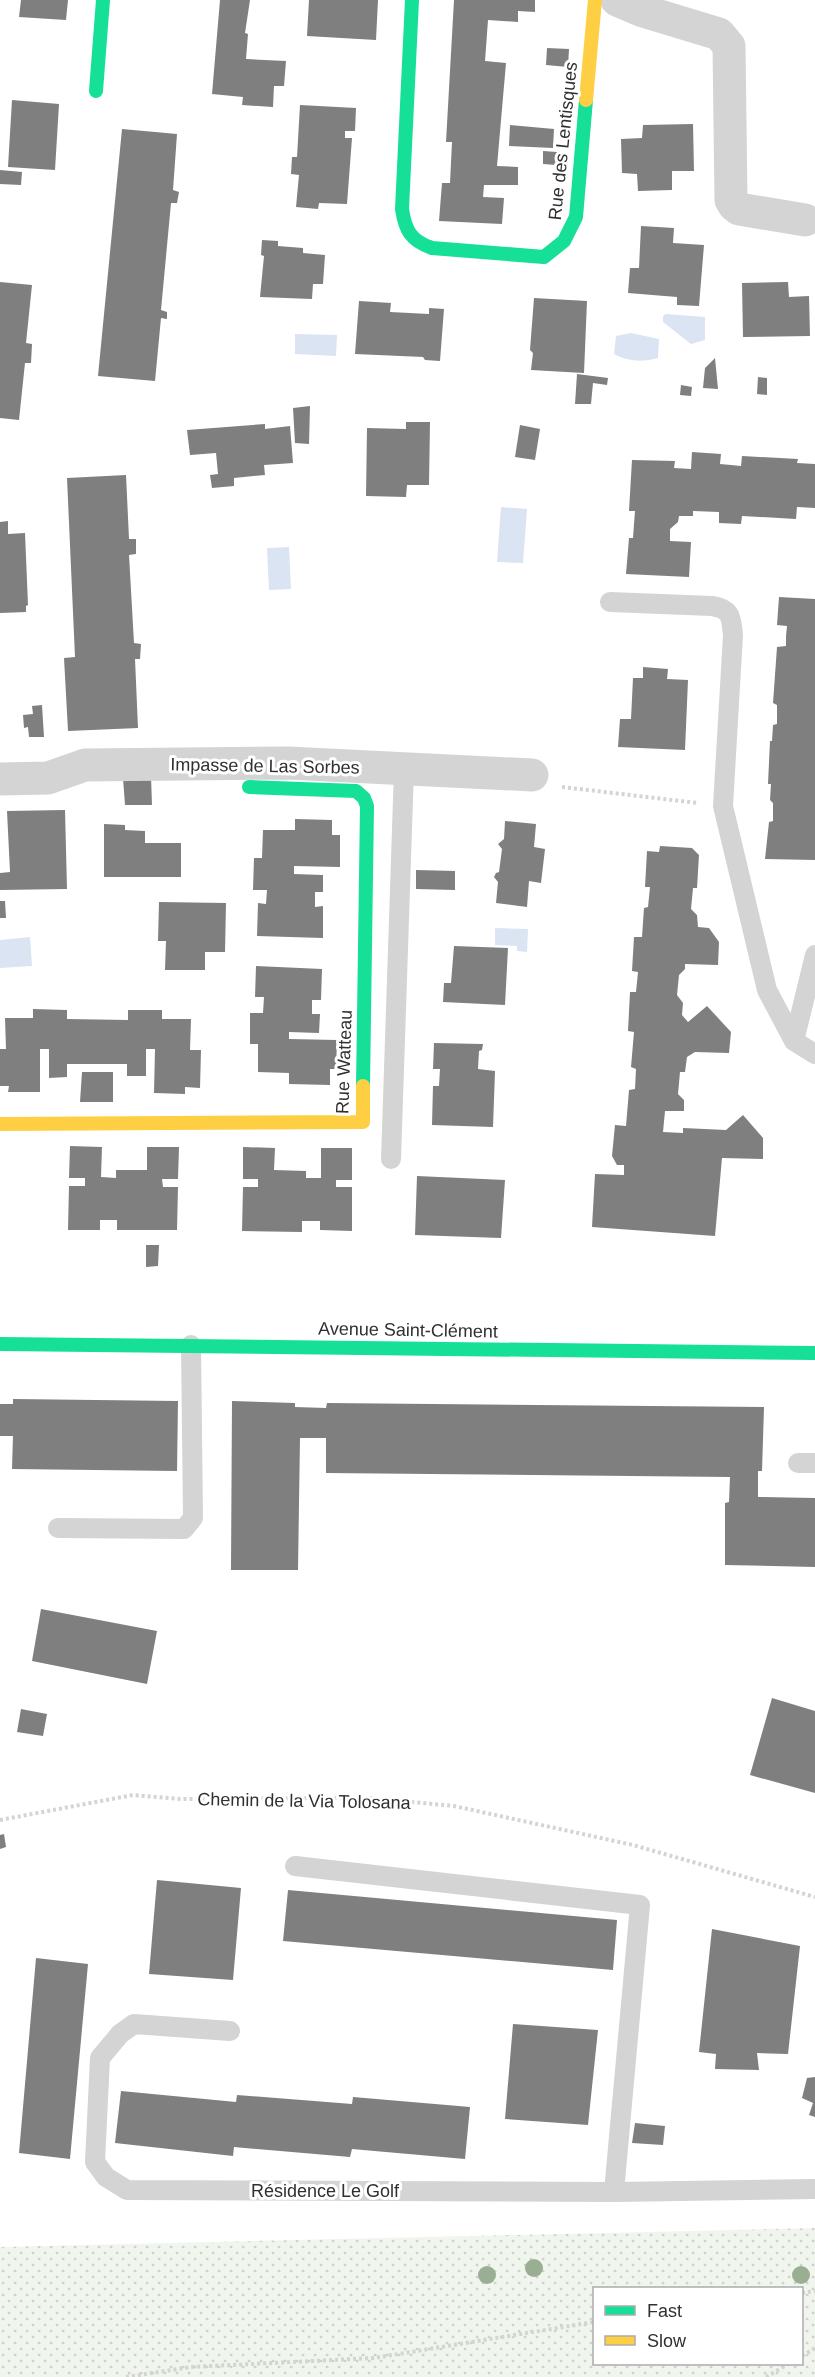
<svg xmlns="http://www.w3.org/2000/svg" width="815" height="2377" viewBox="0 0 815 2377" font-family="Helvetica,sans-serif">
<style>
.grass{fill:url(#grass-dots);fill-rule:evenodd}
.water{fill:#dbe4f2}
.building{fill:#7f7f7f}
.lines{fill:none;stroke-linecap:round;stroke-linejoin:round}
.path{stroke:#d4d4d4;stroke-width:4;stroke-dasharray:3 3;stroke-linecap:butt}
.lane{stroke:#d4d4d4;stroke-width:20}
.street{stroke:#d4d4d4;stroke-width:33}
.fast{stroke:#16e098;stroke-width:14}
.slow{stroke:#ffcf43;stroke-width:14}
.tree{fill:#9aae94}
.labels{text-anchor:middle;stroke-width:6;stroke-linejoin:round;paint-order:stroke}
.street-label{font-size:18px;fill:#303030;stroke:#fff}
</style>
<defs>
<pattern id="grass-dots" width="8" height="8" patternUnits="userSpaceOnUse" patternTransform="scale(1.5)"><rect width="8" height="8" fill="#f0f5ed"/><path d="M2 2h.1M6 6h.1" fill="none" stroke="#ced2cc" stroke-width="1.8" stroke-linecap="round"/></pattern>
</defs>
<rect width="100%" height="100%" fill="#fff"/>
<path class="grass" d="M815,2228v149h-815v-130zM802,2288v76h-208v-76z"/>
<path class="water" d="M666,314l39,3v23l-14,4 -28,-22v-6z
M631,333l28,6 -1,19c-15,4 -29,4 -44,-4l2,-18z
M295,334l42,1 -1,21 -41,-2z
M501,507l26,2 -4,54 -26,-1z
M289,547l2,42 -22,1 -2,-42z
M495,928l33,1 -1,23 -10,-1v-5l-22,-1z
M30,937l2,29 -32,2v-28z"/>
<path class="building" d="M21,0h47l-2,20 -47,-3z
M220,0h30l-5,33 3,1 -2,25 40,2 -2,25h-10l-1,21 -31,-2 1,-8 -31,-3z
M309,0h69l-2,40 -69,-4z
M454,0h81v12l-17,-1v11l-30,-2 -3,41 21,2 -9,103 21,1v18h-34l-1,12 21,1 -2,26 -63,-3 3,-38h8l2,-41h-6z
M547,48l22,1 -1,18 -22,-2z
M12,100l47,4 -4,66 -47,-3z
M300,105l56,3 -1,23h-10v7h7l-5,66 -28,-1 -1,6 -22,-2 3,-32 -8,-1 1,-17h5z
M693,124l1,47h-22v19l-34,1 -1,-17 -15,-1 -1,-34 21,-1 1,-13z
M510,125l44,4 -1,19 -44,-2z
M122,129l55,5 -4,56 6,2 -2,11h-6l-10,107 6,2v7l-6,-1 -6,63 -57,-5z
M543,151l14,1 -1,13 -13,-1z
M0,170l22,2 -1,13 -21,-1z
M641,226l33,2 -1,15 31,2 -5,61 -22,-1v-8l-49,-4 2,-25h9z
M262,240l16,1v5l25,2v5l22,2 -2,29h-10l-1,15 -52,-2 4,-41 -3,-1z
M0,282l32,3 -6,58 6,1 -1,19h-6l-6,57 -19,-2z
M788,282l1,15 20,-1 1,40 -67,1 -1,-54z
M534,298l53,3 -3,72 -53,-3 2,-17 -3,-3z
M359,301l32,2 -1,9 39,2v-6l15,1 -4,52 -15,-1 -2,-3 -68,-3z
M715,358l3,31 -15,-1 2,-20z
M577,374l31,4 -1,7 -14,-2 -2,21h-16z
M758,377l9,1v17l-10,-1z
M681,385l11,2 -1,9 -11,-1z
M310,406l-1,38 -14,-1 -2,-35z
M406,422h24l-1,63h-22l-1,12 -40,-1 1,-68 39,1z
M265,424v5l25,-3 3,37 -29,2 1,10 -31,3v8l-22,2 -2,-13 8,-1 -2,-21 -26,2 -3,-25z
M520,425l20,4 -5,31 -20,-3z
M692,452l29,2 -1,10 11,1 10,1 1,-10 56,3 -1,4 18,1v44l-18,-1 -1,12 -54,-3 -1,8 -22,-1v-11l-26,-1v5h-14l-1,6 -8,7v12l21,1 -2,35 -63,-3 3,-36h4l1,-14 1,-13h-6l3,-51 43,1 -1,7 17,1z
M126,475l3,64h7v15l-7,1 5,88 7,1 -1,15h-5l3,69 -70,3 -4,-73 11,-1 -8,-179z
M8,521v13l17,-1 3,72 -2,1v6l-26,1v-91z
M779,597l36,2v261l-50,-1 4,-37 4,-1v-18l-3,-3 1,-16h-3l2,-43h2l1,-16 4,-1v-19l-4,-2 4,-56 9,-1v-10l1,-10 -10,-1z
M643,667l25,2 -1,10 21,1 -3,70 -67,-3 2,-28h11l2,-41h10z
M42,705l2,32h-15l-1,-10 -4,1 -1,-13 10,-1 -1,-8z
M151,776l1,29h-27l-2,-27z
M65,810l2,79 -67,1v-17l10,-1 -3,-61z
M295,819l37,1v15h8v32l-46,-1v8l29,1v17h-8v15l8,-1v32l-66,-2 1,-33 8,1 1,-14h-14l1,-32h8l1,-28h32z
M505,821l31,3 -2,23 11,2 -4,34 -12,-2 -2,26 -31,-4 2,-21 -4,-5 2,-4 3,-1 3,-23 -4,-5 6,-5z
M104,824l21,1v5l20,1v12h36v34h-77z
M660,846l32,2 7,7 -2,33h-4l-2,21 6,6 1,12 11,1 10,14 -1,23 -33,-1v5l-6,6 -2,20 6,8 -1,12 6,7 19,-16 24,26 -2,21 -34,-1 -8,5 -2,15h-5l-2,22 6,6v11h-19l-2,21 20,1v-5l43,2 17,-15 20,23v21l-41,-1 -7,78 -123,-9 3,-53 29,1v-10h-7l-5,-9 3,-31 11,1 3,-36 6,-1 1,-20 -5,-2 3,-35 -6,-1 2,-39h6l2,-20 -6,-1 2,-34h8l2,-29 4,-1 2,-20h-5l2,-36 12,1z
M416,870l39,1v19l-39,-1z
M0,901h5l1,17h-6z
M159,902l67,1 -1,49h-20v18h-40l1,-29h-8z
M454,946l54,2 -3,57 -62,-3 1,-19h7z
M256,966l66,3 -1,31h-9v14h8l-1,19 -30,-1v7l48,1 -1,29h-6v16l-41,-1v-11l-31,-1v-28h-8v-31h13l1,-16h-9z
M33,1009l34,1v9l61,1v-10h34v9h29l-1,31h11l-1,38 -15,-1v7l-31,-1 1,-44h-9v27h-19v-12h-60v13l-18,1v-29h-9v43h-32l1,-6h-9v-37h6l-1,-31h28z
M434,1043l49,1 -1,6 -3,1 -1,18 17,2 -2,56 -61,-2 1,-39h6l1,-17h-7z
M82,1072h31v30h-33z
M70,1146l32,1 -1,30 15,1v-8h31v-23h32l-1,32h-16l1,8h15l-1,43h-60v-10h-17v10h-32l1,-44h16v-8h-16z
M243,1147l32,1 -1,22 32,1v7h15v-30h31v32h-16v7h16v44l-32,-1v-9h-18v11l-60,-1 1,-44h15v-8h-15z
M417,1176l88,4 -4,58 -86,-3z
M146,1245h13l-1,21 -12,1z
M13,1399l165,2 -1,70 -165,-2 1,-33h-13v-32h13z
M232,1401l63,2v4l31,1 1,-5 437,4 -2,64h-4v26l57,1v69l-90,-2v-62l4,-1 1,-25 -404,-4v-35h-26l-2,132h-67z
M41,1609l116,22 -10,53 -115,-23z
M772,1698l43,13v82l-65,-18z
M21,1709l26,5 -4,22 -26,-4z
M4,1834l2,13 -6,2v-14z
M157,1880l84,8 -8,92 -84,-6z
M288,1890l329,30 -4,50 -330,-29z
M712,1929l88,17 -12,108 -31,-1 2,17 -44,-1 1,-15 -17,-2z
M36,1958l52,6 -18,195 -51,-6z
M513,2024l85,6 -10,95 -83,-6z
M815,2077v40l-6,-2 4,-12 -11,-5 5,-20z
M121,2091l115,11 1,-7 115,9 1,-7 117,10 -5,52 -113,-10 -2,8 -116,-10 -1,9 -118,-13z
M635,2123l30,3 -2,19 -31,-2z"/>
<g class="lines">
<path class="path" d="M562,787l136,16
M0,1820l133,-25 47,4 191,-1 83,8 179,39 182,52
M802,2293l13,-2
M802,2356l13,-8
M126,2377l65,-10 183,-9 220,-36
M766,2377l22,-13"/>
<path class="lane" d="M610,602l102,4c20,3 19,12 21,29l-10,171 44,184 27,51 21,13
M794,1041l21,-86
M391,1159l13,-390
M798,1463h17
M58,1528l126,1 9,-11 -2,-173
M295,1866l345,39 -26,287
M230,2031l-96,-7 -14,10 -20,24 -5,104 11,15 21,13 487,2 201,-3"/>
<path class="street" d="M617,0l26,11 76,23 10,12 2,154 3,5 5,4 66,11
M0,779l48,-1 37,-13 203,-2 244,12"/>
<path class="fast" d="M412,0l-10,209c3,21 9,32 30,39l112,9 20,-16 12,-24 10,-117
M96,91l7,-91
M249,787l107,4 8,7 3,8 -4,280
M0,1344l815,9"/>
<path class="slow" d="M586,100l9,-100
M0,1124l363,-2v-36"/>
</g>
<g class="tree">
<circle cx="534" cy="2268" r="9"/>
<circle cx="487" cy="2275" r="9"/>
<circle cx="801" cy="2275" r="9"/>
</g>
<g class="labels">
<g class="street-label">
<text transform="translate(563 141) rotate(-84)" y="6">Rue des Lentisques</text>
<text transform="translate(265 766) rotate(1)" y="6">Impasse de Las Sorbes</text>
<text transform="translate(344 1062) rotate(-88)" y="6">Rue Watteau</text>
<text transform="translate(408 1330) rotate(1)" y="6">Avenue Saint-Clément</text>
<text transform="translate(304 1801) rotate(1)" y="6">Chemin de la Via Tolosana</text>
<text x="325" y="2197">Résidence Le Golf</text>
</g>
</g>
<rect x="593" y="2287" width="210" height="78" fill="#ffffff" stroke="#acacac" stroke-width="1.5"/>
<rect x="605" y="2306" width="30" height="9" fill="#16e098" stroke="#acacac" stroke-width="1.5"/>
<text x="647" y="2317" font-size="18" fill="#303030">Fast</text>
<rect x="605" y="2336" width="30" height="9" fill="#ffcf43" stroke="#acacac" stroke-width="1.5"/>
<text x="647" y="2347" font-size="18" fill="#303030">Slow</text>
</svg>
